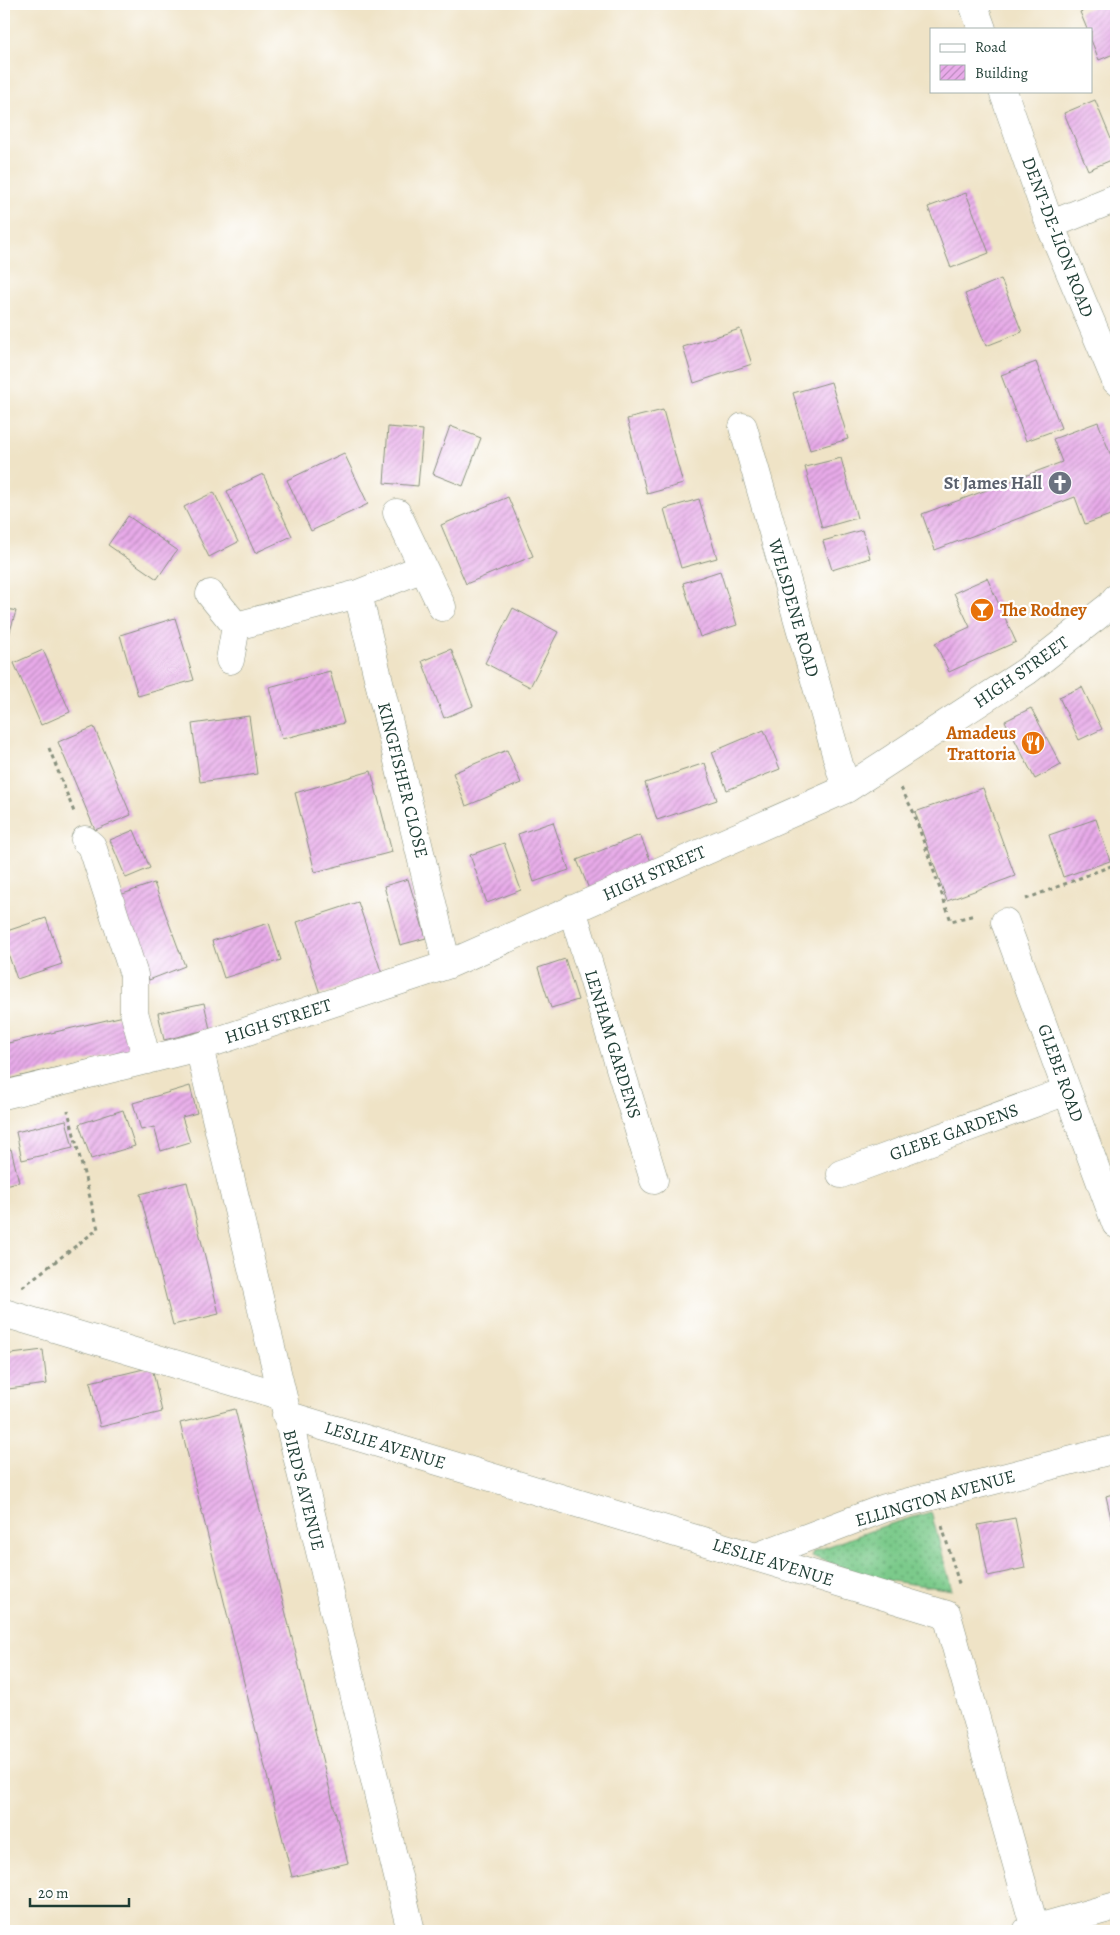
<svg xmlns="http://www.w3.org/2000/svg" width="1120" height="1935" viewBox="0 0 1120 1935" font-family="Alegreya,serif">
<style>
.grass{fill:url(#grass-dots);stroke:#4d8460}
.building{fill:url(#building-hatch)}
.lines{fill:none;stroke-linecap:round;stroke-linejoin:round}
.minor-casing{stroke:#87907d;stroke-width:29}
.path{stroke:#87907d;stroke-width:3;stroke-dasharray:4 4;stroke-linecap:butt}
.minor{stroke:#fff;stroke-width:28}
.labels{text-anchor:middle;stroke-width:4.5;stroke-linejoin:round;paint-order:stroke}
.street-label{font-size:18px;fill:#1f3d34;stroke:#fff}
.worship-label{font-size:18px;font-weight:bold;fill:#5b616d;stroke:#fff;text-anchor:end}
.food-label{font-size:18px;font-weight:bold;fill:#c56008;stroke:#fff;text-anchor:start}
</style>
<defs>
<pattern id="grass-dots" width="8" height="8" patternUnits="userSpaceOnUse" patternTransform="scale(1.25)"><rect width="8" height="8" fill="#7bca8b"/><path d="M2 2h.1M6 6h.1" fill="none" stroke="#64a572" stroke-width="1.8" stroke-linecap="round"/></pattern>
<pattern id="building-hatch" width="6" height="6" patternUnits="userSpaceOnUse" patternTransform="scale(1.25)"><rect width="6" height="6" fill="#e8aae9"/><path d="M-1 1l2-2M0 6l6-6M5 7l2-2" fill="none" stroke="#bb8cbe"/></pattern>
</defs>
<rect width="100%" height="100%" fill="#fff"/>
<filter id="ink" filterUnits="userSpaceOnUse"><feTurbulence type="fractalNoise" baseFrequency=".02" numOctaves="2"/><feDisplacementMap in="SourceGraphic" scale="10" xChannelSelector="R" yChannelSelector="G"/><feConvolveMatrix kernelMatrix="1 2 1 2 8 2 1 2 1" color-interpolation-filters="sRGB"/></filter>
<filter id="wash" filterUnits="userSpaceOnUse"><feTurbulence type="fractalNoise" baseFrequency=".0096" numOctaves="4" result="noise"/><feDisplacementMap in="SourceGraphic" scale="20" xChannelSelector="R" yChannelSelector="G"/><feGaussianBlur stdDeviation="1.12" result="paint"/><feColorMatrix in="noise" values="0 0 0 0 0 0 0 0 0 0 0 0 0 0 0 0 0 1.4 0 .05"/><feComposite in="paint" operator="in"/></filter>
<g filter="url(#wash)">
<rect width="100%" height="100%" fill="#efe3c6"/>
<path class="grass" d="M931,1512l21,78 -80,-12 -61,-22 2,-4 71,-26z"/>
<g id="blocks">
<path class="building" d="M1101,4h15v49l-17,7 -8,-20v-11h-4l-7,-17z
M1095,100l21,51v7l-28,12 -24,-57z
M966,193l23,60 -38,15 -23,-61z
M1001,279l21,53 -36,14 -21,-52z
M740,329l12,35 -58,19 -11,-36z
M1036,362l25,66 -35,13 -25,-66z
M831,382l17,57 -38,11 -17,-57z
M663,410l20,74 -36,10 -20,-75z
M1098,422l18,47v44l-31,11 -10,-27 -140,53 -13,-36 140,-52 -9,-23z
M450,426l31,12 -18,48 -30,-12z
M388,427l35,3 -5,56 -34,-3z
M344,453l24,51 -57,27 -24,-51z
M841,458l16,60 -35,10 -17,-61z
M263,474l29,62 -37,17 -28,-62z
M214,492l24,50 -29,15 -25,-50z
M508,497l25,59 -67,28 -25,-59z
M699,499l18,59 -36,10 -17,-59z
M128,516l49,34 -20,29 -49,-34z
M862,530l8,28 -38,12 -9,-29z
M720,571l17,54 -37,12 -17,-54z
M987,578l29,64 -67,30 -14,-29 35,-16 -16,-34z
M4,608l12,3 -12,41z
M513,608l45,24 -28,55 -45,-24z
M175,618l19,62 -56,16 -18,-61z
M451,649l22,57 -29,12 -22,-57z
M43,650l27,62 -29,13 -27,-62z
M330,671l14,52 -62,16 -13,-52z
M1082,687l20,42 -23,11 -20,-43z
M1031,708l30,57 -26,14 -30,-58z
M249,716l8,58 -57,8 -8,-58z
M94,727l37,88 -36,15 -37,-88z
M764,730l16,39 -53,21 -15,-38z
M507,750l14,33 -55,23 -13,-33z
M705,763l12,37 -60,20 -12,-37z
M371,771l21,81 -77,20 -20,-79z
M983,788l32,88 -68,25 -32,-89z
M1096,819l14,42 -47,16 -14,-42z
M553,822l16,48 -35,12 -16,-48z
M134,830l16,38 -24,10 -16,-38z
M640,835l12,29 -63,25 -12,-29z
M504,843l17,47 -34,13 -17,-48z
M408,879l18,59 -26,7 -16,-59z
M154,883l31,83 -36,14 -32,-84z
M358,902l24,72 -62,20 -23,-72z
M46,918l16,46 -45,15 -13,-37v-10z
M269,923l12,37 -57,18 -12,-37z
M565,959l13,41 -27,8 -13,-40z
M204,1003l6,26 -46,11 -6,-27z
M128,1015l8,34 -132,31v-36z
M190,1086l7,27 -15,4 8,25 -29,9 -7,-24 -13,3 -8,-27z
M123,1110l12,36 -44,13 -12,-35z
M66,1120l7,28 -51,12 -6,-28z
M11,1149l8,33 -15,3v-34z
M187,1182l32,132 -46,11 -33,-131z
M43,1350l4,34 -39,5 -4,-34z
M152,1367l10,45 -62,15 -10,-45z
M235,1409l113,454 -56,14 -112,-454z
M1116,1493v39h-2l-8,-36z
M1015,1518l10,50 -37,8 -10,-51z"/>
</g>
</g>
<g filter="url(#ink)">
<use href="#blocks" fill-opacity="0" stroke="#87907d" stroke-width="1"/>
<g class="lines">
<g class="minor-casing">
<path id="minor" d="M973,4l9,25
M1003,91l47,134 66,156
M1050,225l66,-27
M743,427l103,362
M397,513l45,94
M210,594l26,32 -6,34
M358,594l89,371
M236,626l122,-32 65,-26
M85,840l7,6 42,129v37l13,48
M572,909l82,271
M1005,922l111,302
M199,1047l212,884
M4,1095l195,-48 248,-82 399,-176 181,-118 84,-66 5,-7
M841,1174l226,-83
M4,1313l278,83
M286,1415l661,200 88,314
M756,1557l129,-49 231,-59
M1027,1931l89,-25"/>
</g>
<path class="path" d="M49,748l25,64
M901,788l12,23 38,110 24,-6
M1026,899l90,-35
M22,1287l76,-58 -30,-118
M942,1526l18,61"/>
<use href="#minor" class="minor"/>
</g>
</g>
<defs>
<g id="church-disc" transform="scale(1.25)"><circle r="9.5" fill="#6b7280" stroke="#fff"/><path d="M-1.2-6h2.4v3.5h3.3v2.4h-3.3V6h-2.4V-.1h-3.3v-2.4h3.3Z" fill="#fff"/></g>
<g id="bar-disc" transform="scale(1.25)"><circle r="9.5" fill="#e8710a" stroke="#fff"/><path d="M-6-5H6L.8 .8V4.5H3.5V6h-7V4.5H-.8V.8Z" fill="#fff"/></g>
<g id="restaurant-disc" transform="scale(1.25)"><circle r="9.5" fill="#e8710a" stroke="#fff"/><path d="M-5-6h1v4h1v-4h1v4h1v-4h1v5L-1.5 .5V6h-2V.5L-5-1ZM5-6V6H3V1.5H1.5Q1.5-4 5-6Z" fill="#fff"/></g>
</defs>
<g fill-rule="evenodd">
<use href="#church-disc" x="1060" y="483"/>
<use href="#bar-disc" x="982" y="610"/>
<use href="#restaurant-disc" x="1033" y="743"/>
</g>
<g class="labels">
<g class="street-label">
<text transform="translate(1058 237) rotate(69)" y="6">DENT-DE-LION ROAD</text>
<text transform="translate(794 608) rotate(74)" y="6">WELSDENE ROAD</text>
<text transform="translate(1021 672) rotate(-35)" y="6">HIGH STREET</text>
<text transform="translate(403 780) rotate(76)" y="6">KINGFISHER CLOSE</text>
<text transform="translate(654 873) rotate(-24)" y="6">HIGH STREET</text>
<text transform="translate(278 1021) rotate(-18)" y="6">HIGH STREET</text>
<text transform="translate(613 1044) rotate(73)" y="6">LENHAM GARDENS</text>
<text transform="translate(1061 1073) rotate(70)" y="6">GLEBE ROAD</text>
<text transform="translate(954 1132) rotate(-20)" y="6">GLEBE GARDENS</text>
<text transform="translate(385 1445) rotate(17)" y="6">LESLIE AVENUE</text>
<text transform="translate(304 1490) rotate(76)" y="6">BIRD'S AVENUE</text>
<text transform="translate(935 1498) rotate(-16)" y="6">ELLINGTON AVENUE</text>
<text transform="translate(773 1562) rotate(17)" y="6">LESLIE AVENUE</text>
</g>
<g class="worship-label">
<text x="1042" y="489">St James Hall</text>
</g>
<g class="food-label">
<text x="1000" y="616">The Rodney</text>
<text x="1016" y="739" text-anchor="end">Amadeus<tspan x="1016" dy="21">Trattoria</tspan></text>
</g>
</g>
<rect width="1120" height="1935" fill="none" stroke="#fff" stroke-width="20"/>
<rect x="930" y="28" width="162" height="65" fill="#ffffff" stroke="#a5b1ae"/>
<rect x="940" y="44" width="25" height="8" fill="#ffffff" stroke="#a5b1ae"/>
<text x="975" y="52" font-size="15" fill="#1f3d34">Road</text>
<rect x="940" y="65" width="25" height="15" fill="url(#building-hatch)" stroke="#a5b1ae"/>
<text x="975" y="78" font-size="15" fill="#1f3d34">Building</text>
<path d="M30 1898v8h99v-8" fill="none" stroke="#1f3d34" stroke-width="2.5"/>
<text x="38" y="1898" font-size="15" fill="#1f3d34" stroke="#ffffff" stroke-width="4" paint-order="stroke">20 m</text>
</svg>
